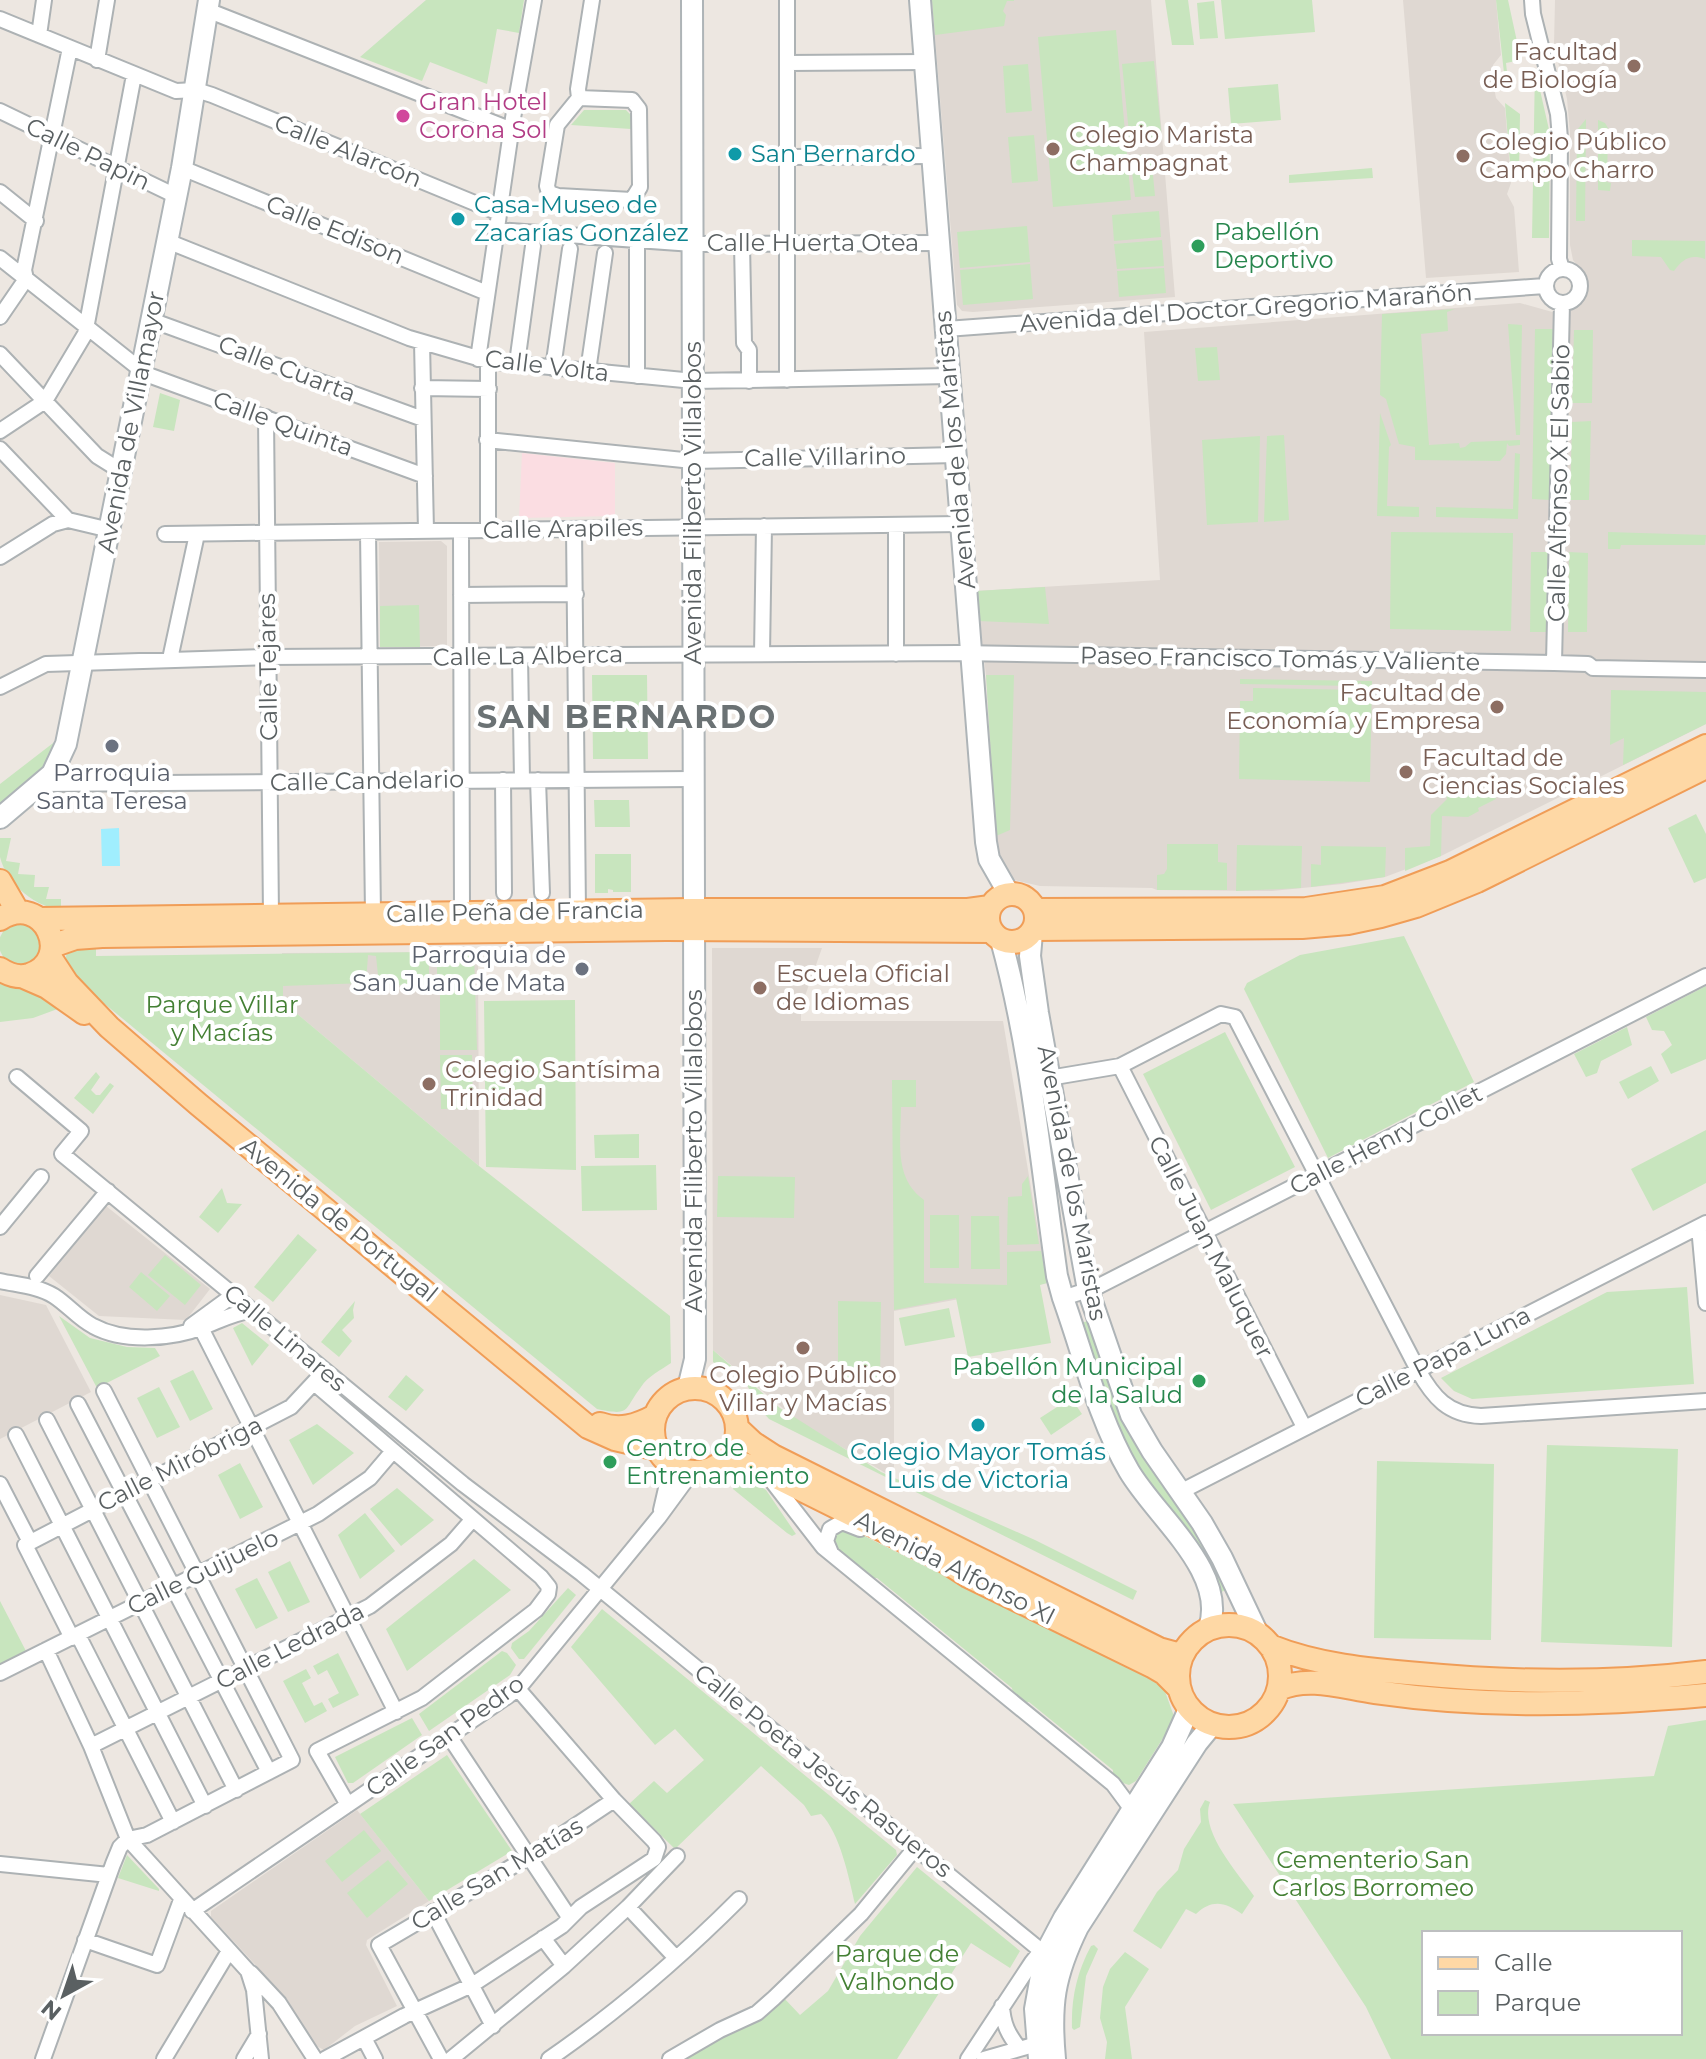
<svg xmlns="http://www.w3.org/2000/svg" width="1706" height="2059" viewBox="0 0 1706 2059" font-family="Montserrat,sans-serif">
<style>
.education{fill:#dfd8d2}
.medical{fill:#fbdde2}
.green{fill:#c8e5be;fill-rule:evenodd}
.water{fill:#a0eefe}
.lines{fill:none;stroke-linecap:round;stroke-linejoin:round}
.minor-casing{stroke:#adb2b4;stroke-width:18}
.secondary-casing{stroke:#aeb4b7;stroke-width:24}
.primary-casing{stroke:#f09d57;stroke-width:26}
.minor{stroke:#fff;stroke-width:14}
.secondary{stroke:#fff;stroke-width:20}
.primary{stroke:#fed8a5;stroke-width:22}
.education-dot{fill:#8d6e63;stroke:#fff;stroke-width:3}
.hotel-dot{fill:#d1479c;stroke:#fff;stroke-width:3}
.culture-dot{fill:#0f9aa8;stroke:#fff;stroke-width:3}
.leisure-dot{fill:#2e9e5b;stroke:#fff;stroke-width:3}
.worship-dot{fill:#6b7280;stroke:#fff;stroke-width:3}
.labels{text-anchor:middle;stroke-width:8;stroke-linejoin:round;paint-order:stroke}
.education-label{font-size:24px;fill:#785e54;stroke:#fff;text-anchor:start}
.hotel-label{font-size:24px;fill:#b23c85;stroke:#fff;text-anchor:start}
.street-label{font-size:24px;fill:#5a6062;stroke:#fff}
.culture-label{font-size:24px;fill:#0d838f;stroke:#fff;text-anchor:start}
.leisure-label{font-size:24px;fill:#27864d;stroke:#fff;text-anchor:start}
.worship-label{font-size:24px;fill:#5b616d;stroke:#fff}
.park-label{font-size:24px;fill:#448034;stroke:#fff}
.district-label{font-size:32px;font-weight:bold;letter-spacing:2px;fill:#6b7274;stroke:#fff}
</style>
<rect width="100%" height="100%" fill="#ede7e1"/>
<path class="education" d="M932,0h219l24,297 -202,15 -11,-1 -5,-6z
M1403,0h93l5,55 -8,10v17l3,16 9,10 6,75 -4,11 7,13 5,65 -93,6z
M1555,0h151v724l-265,132 -56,21 -43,7 -70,7 -115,-1 -5,-2 -112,-2 -30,-7 -13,-17 -11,-187 -10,-84 184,-11 -16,-248 376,-29 43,12 11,-6 10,-11 4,-9 -1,-11 -14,-18 -3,-15v-113l-3,-33 -13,-54z
M441,541l6,5v100l-67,1 -1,-105z
M712,948h110l-17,48h-4v25h202l44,262 -153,28v167l-93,-55 -88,-73z
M478,952l1,214 -196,-164 -1,-49z
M106,1206l104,83 -24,31 -87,-4 -50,-40z
M0,1295l46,10 45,87 -91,47z
M357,1810l72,91 -62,39 -1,5 31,61 -42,20 -31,24 -11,-6 -26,-45 -76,-82v-6z"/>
<path class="medical" d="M522,453l93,10v53l-96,2z"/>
<path class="green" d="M426,0h98l-5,33 -22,-4 -10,55 -57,-22 -8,19 -62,-24z
M932,0h82v1h-7l-4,10 3,4 -2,11 -69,9z
M1165,0h23l6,45h-22z
M1221,0h91l3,32 -90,7z
M1496,0h12l13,60 -15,3 1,9 -3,1z
M1214,1l4,37 -18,1 -3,-36z
M1116,30l15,170 -78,7 -15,-170z
M1154,61l8,79 -32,3 -8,-79z
M1028,64l4,47 -26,2 -3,-47z
M1535,68l15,66 -1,104h-17z
M1278,84l3,36 -50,4 -3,-36z
M1505,103l15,11 -1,61h-8z
M584,110h42l5,5v14l-60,-4z
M1586,119l-1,102h-9l1,-91z
M1598,120l7,3 3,5 -1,54 4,1 -1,8 -12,-1z
M1034,135l4,46 -26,2 -4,-46z
M1151,154l4,42 -20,1 -5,-41z
M1372,168l1,10 -84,5v-8z
M1159,211l2,26 -47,4 -2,-26z
M1027,226l3,36 -70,6 -3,-36z
M1162,240l2,26 -47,3 -3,-25z
M1632,240l73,1v18c-15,-5 -22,0 -31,12l-4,-1 -9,-13 -29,-1z
M1030,264l3,35 -70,6 -3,-35z
M1164,268l2,25 -47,4 -2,-26z
M1455,309l-8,3 1,19 -27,3 8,111 30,-2 1,5 5,-1 6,-5 49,-2v5l-11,1 -2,-3 -1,11 -6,7 -85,-1v-13l-16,-3 -13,-45 -6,-4 2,-81z
M1508,324l14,1 -2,110h-4z
M1535,329h18l-3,171 -18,-1z
M1574,330h19l-1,73h-20z
M1217,347l3,33 -22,1 -3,-33z
M160,393l20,7 -6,31 -21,-4z
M1380,413l11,32 -2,2 -2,59 32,1v10l-42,-1z
M1591,421l-2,79h-19l2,-78z
M1284,435l5,85 -25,2 3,-86z
M1260,436l-2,86 -51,3 -5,-85z
M1515,453l5,1 -2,65 -82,-2v-10l77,2z
M1391,532l122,1 -2,98 -121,-2z
M1608,532l98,3 -1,10h-84l-1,4h-12z
M1531,552h17l-2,80h-16z
M1569,552l19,1 -1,79h-19z
M1045,587l4,37 -71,-3 -2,-30z
M419,605l1,42h-40v-41z
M592,675h55l1,84h-55z
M986,675h28l-4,155 -14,6z
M1240,679l132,2 -2,101 -131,-3 1,-78h13v-13l107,2 1,-8 -5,4 -116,-2z
M1611,690l95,2v32l-83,41 1,-27 -14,7z
M57,740c-9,31 -33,46 -57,66v-22z
M1446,794l49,1 1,4 -18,9 1,3 -11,6 -26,-1 -1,40 -36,15v-23l25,-2 1,-31 16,-16z
M594,800h35l1,27h-35z
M1696,814l10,20v44l-12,5 -26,-55z
M0,838h11l-5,23 14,2 -2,11 17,1 -1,12h15l-3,12h15v9l10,1c-30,4 -64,-23 -71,-52 0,-6 0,-14 0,-19z
M1167,844h51v18l9,1v27h-70v-15l7,-1 3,-5z
M1237,845l65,1 -1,42 -65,3z
M1321,846l65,1 -1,30 -74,10v-23l10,1z
M595,854h36v38h-18v-2l-5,-1v4h-13z
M-1 944a21 21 0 1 1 42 0a21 21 0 1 1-42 0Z
M1404,936l70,146 -146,76 -84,-169 3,-6 53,-28z
M96,944v12l333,-4v27l-4,6h-46l-3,-29 -8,-1 -2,28 -83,3v16l196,164 191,150 1,47c-10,7 -23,13 -30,24 -18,24 -10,29 -44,22l-525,-432c-6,-11 -10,-17 -2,-29z
M437,952h37l3,98h-37v-71l-3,-5z
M0,984l35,9 28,14 -30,11 -33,4z
M1706,986v73l-35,15 -10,-20 11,-9 -8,-14 -12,-1 -6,-13z
M575,1000l1,170 -90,-3 -2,-166z
M1627,1027l5,18 -31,16 -4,12 -11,4 -12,-23z
M1225,1032l70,135 -84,43 -68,-136z
M440,1055h32l1,54h-32z
M1651,1066l8,15 -31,18 -9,-17z
M96,1072l4,5 -9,13 5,5h4l10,-12 4,3 -21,28 -19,-16z
M892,1080h24v27h-15c0,33 -8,71 23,93v83l83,2v-33l34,-1 6,32 -7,2 11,58 -83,14 -12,-59 -62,12z
M1706,1130v53l-53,28 -22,-42z
M639,1134v24h-44l-1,-23z
M656,1165l1,45 -75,1 -1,-45z
M718,1176l77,1 -1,41 -77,-1z
M1028,1176l11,68 -32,1 1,-48 14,-1v-12z
M222,1188l5,15 15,1 -24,29 -19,-16z
M930,1215h29v53h-29z
M971,1216h28l1,53h-29z
M298,1234l19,16 -44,52 -19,-15z
M165,1255l36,30 -16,20 -37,-30z
M141,1272l29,24 -13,15 -28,-24z
M1687,1287l7,97 -222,15 -18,-8 -13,-13 166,-86z
M355,1301l-2,9 1,8 -12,12 10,11 -13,16 -18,-15z
M838,1301l43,1 -1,79 -42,-1z
M949,1308l6,29 -50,9 -6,-28z
M59,1316l31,22 37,9 28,1 5,8 -63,32z
M1092,1320l101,203 37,64 -10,6c-10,-43 -51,-75 -75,-111 -32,-48 -46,-106 -65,-159z
M242,1323l27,22 -17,21 -19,-38z
M713,1350l67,58 101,64 154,68 102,51 -4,9 -364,-181 -10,-11 -13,-25 -33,-21z
M193,1370l20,39 -23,12 -20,-40z
M406,1375l18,15 -18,21 -18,-14z
M159,1387l21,40 -23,11 -20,-40z
M1071,1398l11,16 -31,21 -11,-17z
M317,1424l37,29 -41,32 -24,-45z
M1547,1445l131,4 -6,198 -131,-5z
M1377,1461l117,3 -3,176 -117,-2z
M240,1463l23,44 -23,12 -22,-44z
M745,1477l21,13 30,44 -4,2 -5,-3 -54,-44 2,-6z
M397,1488l37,32 -33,26 -31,-37z
M365,1513l30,38 -35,28 -22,-44z
M848,1528l310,153 5,5 12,33 -39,62 -7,4 -6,-2 -10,-7v-6l-84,-68 -6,1 -10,-9 -1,-6 -135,-110h-6c-13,-11 -42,-25 -37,-45z
M474,1559l37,31 -104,81 -21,-42z
M290,1561l20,41 -22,10 -20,-40z
M257,1578l21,40 -22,11 -21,-40z
M568,1588l8,7 -52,64h-5l-8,-11 1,-5 17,-12z
M0,1601l26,50 -26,13z
M602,1609l294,241 1,5 -42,49c-6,-26 -15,-71 -34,-90l-10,2 -7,-11 -43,-39 -86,83 -46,-45 25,-23 13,12 37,-33 -29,-31 -20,16 -84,-98z
M502,1651l5,2 9,12 -6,10 -81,56 -10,-17z
M338,1653l21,42 -26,13 -5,-9 11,-6 -12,-23 -9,5 -5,-9z
M306,1669l5,9 -9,5 12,23 8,-4 5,9 -22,12 -22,-42z
M412,1718l10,17 -69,48h-5l-13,-26z
M1706,1720v339h-315l-25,-52 -133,-203 421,-28 14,-50zM1680,1933v100h-256v-100z
M447,1755l65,96 -83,50 -69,-87z
M1205,1800l5,2c-11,29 28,71 44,94l-12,18c-17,-12 -30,-15 -46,0l-10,-5 -25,40 -28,-18 24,-39 21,-22 6,-21 17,-27 -1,-13z
M364,1830l17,21 -39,31 -17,-21z
M127,1855l32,34v2l-41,-13z
M388,1860l20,24 -41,34 -20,-25z
M917,1867l103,84 -10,17 -39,-25 -74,116h-218l41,-26 17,-3 46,-33 17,18 28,-24 32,-55z
M1094,1945l4,4 -12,27 -6,51 -6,3 -2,-2c-1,-30 5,-56 19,-82z
M1125,1952l24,17 -24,38 7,52h-27l2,-17 -7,-24 3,-31 7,-18z"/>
<path class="water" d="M119,828l1,38h-18l-1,-37z"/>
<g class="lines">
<g class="minor-casing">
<path id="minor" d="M787,0v380
M1532,0l1,14 25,100 2,25 -1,120 3,10
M207,10l305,120
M0,19l176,72 20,-1 16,5 287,118
M39,35l5,-35
M97,60l10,-60
M788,63l137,-1
M579,98l53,2 7,9 1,78 -8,13 -74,-4 -9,-3 -2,-7 10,-61z
M579,98l-1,-9 14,-89
M0,111l176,85
M788,157l144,-1
M182,168l305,125
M0,192l36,29
M496,230l197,14 246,-1
M637,240v136
M167,241l242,97 79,23 206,20 255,-5
M742,244l2,99 5,7v31
M0,258l141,112
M1546 286a17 17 0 1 1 34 0a17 17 0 1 1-34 0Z
M0,317l26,-38 -2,-9 46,-222
M151,320l272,99
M946,329l599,-43
M422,342l4,189
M0,354l97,102 24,15
M478,359l35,-241 21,-118
M517,363l16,-117
M553,368l17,-119
M588,371l17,-118
M140,372l285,104
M422,388l67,1
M266,417l5,499
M0,431l45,-30 40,-67 49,-259
M487,440l206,21 263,-6
M0,449l68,71 42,10
M896,525v129
M574,529l4,383
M488,530v-169
M461,531l1,383
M368,532l5,382
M165,534l796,-10
M0,557l53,-33 15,-4
M461,595l115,-1
M762,654l2,-128
M520,656l2,124
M170,659l27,-125
M1554,663l8,-360
M0,687l46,-23 222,-7 691,-4 595,10 34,1 5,4 113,2
M503,780l1,113
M538,780l4,113
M41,784l652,-5
M1120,1066l184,361
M17,1077l64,54 -19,23 401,330 119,90 463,380 -9,3 -4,5 -64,97
M1049,1078l71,-12 101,-52 14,3 183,353c15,27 30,45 63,46l225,-15
M0,1227l41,-50
M1699,1227l7,76
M37,1276l71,-85
M0,1281c18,4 38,5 54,15 14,9 25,23 39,30 31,17 79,13 110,1 16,-6 30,-14 47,-16
M1063,1298l34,-11 609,-311
M191,1326l41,-30
M201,1328l195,384
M314,1383l227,194 8,10 -1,7 -12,16 -114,88 -105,53 31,54
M104,1391l188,369 -145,75 -19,4
M78,1404l191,368
M47,1420l189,370
M16,1435l189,371
M768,1476l55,71 290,237 20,27
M0,1484l30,58
M1180,1492l526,-269
M661,1510l6,-26 -3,-25
M831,1553l-5,-12 4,-12 12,-7 18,7
M78,1635l95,187
M72,1638l-47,-93 266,-138 29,-31
M46,1650l45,96 37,93 120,132 6,19 7,69
M0,1673l318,-159 52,-36 23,-27
M449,1736l120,181
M91,1746l279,-140 81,-62 21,-24
M0,1864l109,11
M628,1907l48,51
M192,1911l326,-222 141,-172 33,-45
M433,1912l60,114
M543,1938l21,28
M85,1940l72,25 24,-65
M251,1973l28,30 36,56
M1002,2006c1,18 6,28 17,42
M364,2038l11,21
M43,2059l70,-195 7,-17 8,-8
M164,2059l65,-108
M244,2059l15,-25
M325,2059l79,-43 68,-31 90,-59 19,-19 73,-48 4,-12 -4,-6 -40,-41 -96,-111
M441,2059l-62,-114 151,-89 84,-56
M451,2059l113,-93 64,-59 49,-51
M549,2059c68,-47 132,-102 190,-160
M670,2059l50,-29 37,-17 17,-15 87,-84 55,-67
M984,2059l53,-15 7,-4"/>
</g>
<g class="secondary-casing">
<path id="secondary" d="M920,0l66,842 3,17 20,35
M0,818l52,-44 14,-30 116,-576 27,-168
M1032,933l-2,23 8,57 50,277 43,125 21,36 50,72 20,35 36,76
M1001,940c30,109 40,224 56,336l6,22c20,56 36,122 66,173 27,46 99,101 80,157
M688,1388l7,-29 -3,-1359
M1039,2059l-4,-50 10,-55 19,-36 108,-171 17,-38
M1055,2059c-5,-54 -1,-83 23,-132l119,-184 14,-17"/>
</g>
<g class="primary-casing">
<path id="primary" d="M0,881l18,31
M988 918a24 24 0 1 1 48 0a24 24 0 1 1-48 0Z
M1035,910l271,-1 79,-12 65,-25 256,-126
M0,919c44,-28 75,41 29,56 -10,3 -20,0 -29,-6
M39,919l653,-9h276l22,-3
M1034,929l268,-2 46,-4 33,-7 35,-10 61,-25 229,-114
M52,946l23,-8 27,-2 564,-7 325,2
M50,957l17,26 42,44 89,77 390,323 27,12 43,10
M24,977l23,10 37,26
M653 1430a42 42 0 1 1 84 0a42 42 0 1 1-84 0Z
M600,1424c20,7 36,2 55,-8
M737,1428l16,15 20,13 386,193 22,6
M727,1458l39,14 177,88 25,16 184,90 12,7 14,14
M1178 1676a51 51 0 1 1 102 0a51 51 0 1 1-102 0Z
M1270,1646c47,19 99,24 149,28 96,9 192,10 287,-2
M1279,1689c30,-14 65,-1 96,3 111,16 220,13 331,3"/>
</g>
<use href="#minor" class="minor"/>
<use href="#secondary" class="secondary"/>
<use href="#primary" class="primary"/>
</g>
<g class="education-dot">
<circle cx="1634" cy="66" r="8"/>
<circle cx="1053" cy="149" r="8"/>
<circle cx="1463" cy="156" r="8"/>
<circle cx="1497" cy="707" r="8"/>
<circle cx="1406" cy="772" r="8"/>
<circle cx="760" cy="988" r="8"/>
<circle cx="429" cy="1084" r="8"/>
<circle cx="803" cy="1348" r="8"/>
</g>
<circle class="hotel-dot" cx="403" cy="116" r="8"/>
<g class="culture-dot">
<circle cx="735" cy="154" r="8"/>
<circle cx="458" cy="219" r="8"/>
<circle cx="978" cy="1425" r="8"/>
</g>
<g class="leisure-dot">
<circle cx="1198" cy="246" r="8"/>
<circle cx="1199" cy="1381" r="8"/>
<circle cx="610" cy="1462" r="8"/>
</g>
<g class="worship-dot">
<circle cx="112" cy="746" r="8"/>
<circle cx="582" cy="969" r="8"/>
</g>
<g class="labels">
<g class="education-label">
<text x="1618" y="60" text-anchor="end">Facultad<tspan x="1618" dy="28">de Biología</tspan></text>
<text x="1069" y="143">Colegio Marista<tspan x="1069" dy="28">Champagnat</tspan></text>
<text x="1479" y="150">Colegio Público<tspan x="1479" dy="28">Campo Charro</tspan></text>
<text x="1481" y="701" text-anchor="end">Facultad de<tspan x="1481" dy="28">Economía y Empresa</tspan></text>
<text x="1422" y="766">Facultad de<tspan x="1422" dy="28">Ciencias Sociales</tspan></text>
<text x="776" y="982">Escuela Oficial<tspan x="776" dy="28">de Idiomas</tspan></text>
<text x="445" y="1078">Colegio Santísima<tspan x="445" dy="28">Trinidad</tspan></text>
<text x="803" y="1383" text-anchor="middle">Colegio Público<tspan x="803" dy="28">Villar y Macías</tspan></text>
</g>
<g class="hotel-label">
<text x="419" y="110">Gran Hotel<tspan x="419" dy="28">Corona Sol</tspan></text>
</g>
<g class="street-label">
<text transform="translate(348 151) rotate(22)" y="8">Calle Alarcón</text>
<text transform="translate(88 154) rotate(26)" y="8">Calle Papin</text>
<text transform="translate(335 230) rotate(22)" y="8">Calle Edison</text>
<text x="813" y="251">Calle Huerta Otea</text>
<text transform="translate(1246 308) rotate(-4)" y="8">Avenida del Doctor Gregorio Marañón</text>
<text transform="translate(547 366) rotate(7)" y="8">Calle Volta</text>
<text transform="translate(287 369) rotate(21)" y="8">Calle Cuarta</text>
<text transform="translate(131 422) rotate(-79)" y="8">Avenida de Villamayor</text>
<text transform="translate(283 424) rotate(20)" y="8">Calle Quinta</text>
<text transform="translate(955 450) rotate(-95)" y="8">Avenida de los Maristas</text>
<text transform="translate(825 457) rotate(-1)" y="8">Calle Villarino</text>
<text transform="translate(1559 483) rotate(-89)" y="8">Calle Alfonso X El Sabio</text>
<text transform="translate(693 503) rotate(-90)" y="8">Avenida Filiberto Villalobos</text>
<text transform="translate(563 529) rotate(-1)" y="8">Calle Arapiles</text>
<text transform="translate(528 656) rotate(-1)" y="8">Calle La Alberca</text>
<text transform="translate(1280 659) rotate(1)" y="8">Paseo Francisco Tomás y Valiente</text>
<text transform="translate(268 667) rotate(-91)" y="8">Calle Tejares</text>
<text transform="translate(367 781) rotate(-1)" y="8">Calle Candelario</text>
<text transform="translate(515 912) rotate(-1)" y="8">Calle Peña de Francia</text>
<text transform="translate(1386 1140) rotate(-27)" y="8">Calle Henry Collet</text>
<text transform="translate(694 1151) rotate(-90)" y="8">Avenida Filiberto Villalobos</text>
<text transform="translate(1072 1183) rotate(79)" y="8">Avenida de los Maristas</text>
<text transform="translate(339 1220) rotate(39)" y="8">Avenida de Portugal</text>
<text transform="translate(1211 1247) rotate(63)" y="8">Calle Juan Maluquer</text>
<text transform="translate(285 1338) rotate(40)" y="8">Calle Linares</text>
<text transform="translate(1443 1357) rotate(-27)" y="8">Calle Papa Luna</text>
<text transform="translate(180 1464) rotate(-27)" y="8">Calle Miróbriga</text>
<text transform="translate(955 1568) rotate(27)" y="8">Avenida Alfonso XI</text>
<text transform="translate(203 1572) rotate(-26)" y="8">Calle Guijuelo</text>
<text transform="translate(290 1646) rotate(-27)" y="8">Calle Ledrada</text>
<text transform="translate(445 1736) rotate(-36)" y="8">Calle San Pedro</text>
<text transform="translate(823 1771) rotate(39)" y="8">Calle Poeta Jesús Rasueros</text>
<text transform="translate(497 1874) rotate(-31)" y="8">Calle San Matías</text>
</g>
<g class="culture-label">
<text x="751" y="162">San Bernardo</text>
<text x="474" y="213">Casa-Museo de<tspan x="474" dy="28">Zacarías González</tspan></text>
<text x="978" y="1460" text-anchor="middle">Colegio Mayor Tomás<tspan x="978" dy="28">Luis de Victoria</tspan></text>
</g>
<g class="leisure-label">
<text x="1214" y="240">Pabellón<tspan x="1214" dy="28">Deportivo</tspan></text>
<text x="1183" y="1375" text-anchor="end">Pabellón Municipal<tspan x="1183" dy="28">de la Salud</tspan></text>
<text x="626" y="1456">Centro de<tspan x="626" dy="28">Entrenamiento</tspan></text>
</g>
<g class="worship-label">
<text x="112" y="781">Parroquia<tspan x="112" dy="28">Santa Teresa</tspan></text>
<text x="566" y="963" text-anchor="end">Parroquia de<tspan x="566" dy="28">San Juan de Mata</tspan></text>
</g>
<g class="park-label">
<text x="222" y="1013">Parque Villar<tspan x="222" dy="28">y Macías</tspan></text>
<text x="1373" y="1868">Cementerio San<tspan x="1373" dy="28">Carlos Borromeo</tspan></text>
<text x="897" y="1962">Parque de<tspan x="897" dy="28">Valhondo</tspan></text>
</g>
<g class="district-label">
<text x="627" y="728">SAN BERNARDO</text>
</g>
</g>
<rect x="1422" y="1931" width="260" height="104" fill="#ffffff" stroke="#bdbfc0" stroke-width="2"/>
<rect x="1438" y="1957" width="40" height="12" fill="#fed8a5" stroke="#bdbfc0" stroke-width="2"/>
<text x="1494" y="1971" font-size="24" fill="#5a6062">Calle</text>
<rect x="1438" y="1991" width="40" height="24" fill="#c8e5be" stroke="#bdbfc0" stroke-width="2"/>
<text x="1494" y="2011" font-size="24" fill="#5a6062">Parque</text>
<g transform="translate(64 1995) rotate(220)" stroke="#ffffff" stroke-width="6" paint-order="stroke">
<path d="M0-6L14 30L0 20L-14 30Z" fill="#5a6062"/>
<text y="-12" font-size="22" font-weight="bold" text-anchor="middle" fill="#5a6062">N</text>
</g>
</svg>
